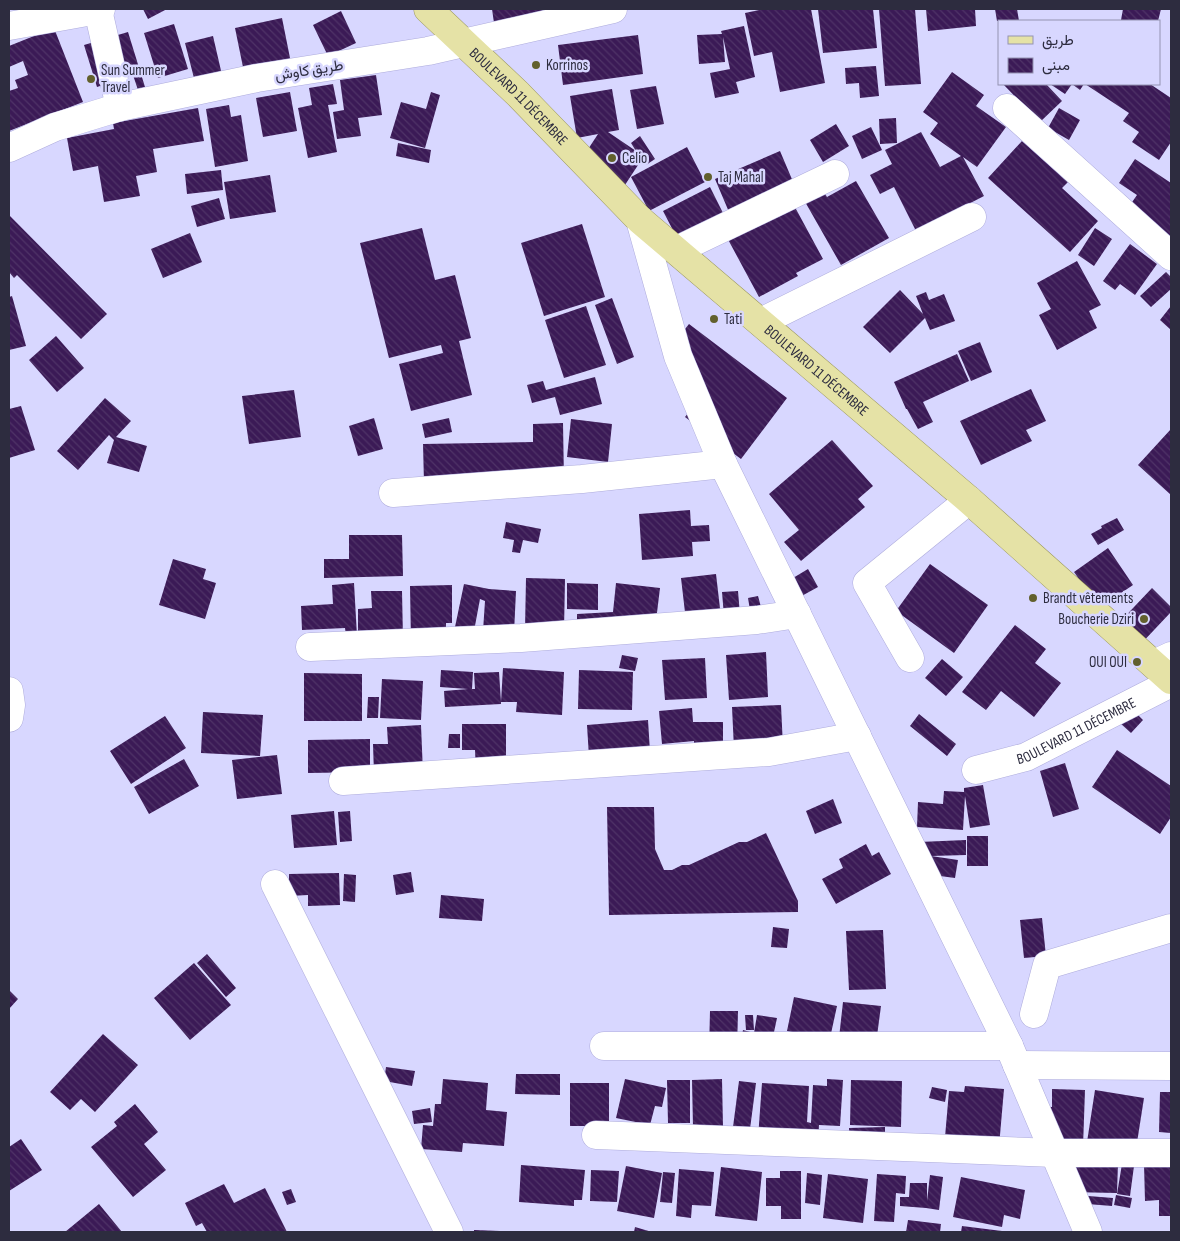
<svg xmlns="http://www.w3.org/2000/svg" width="1180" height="1241" viewBox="0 0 1180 1241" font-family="'Sofia Sans Condensed',Vazirmatn,sans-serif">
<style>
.building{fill:url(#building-back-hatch)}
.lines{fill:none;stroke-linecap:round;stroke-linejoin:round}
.minor-casing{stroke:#aeacdc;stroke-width:29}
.major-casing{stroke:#99965b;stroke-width:29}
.minor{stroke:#fff;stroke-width:28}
.major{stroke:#e5e2a6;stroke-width:28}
.poi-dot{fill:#62602d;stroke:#d8d7ff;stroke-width:2}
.labels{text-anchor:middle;stroke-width:5;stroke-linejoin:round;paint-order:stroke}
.poi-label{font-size:15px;fill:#2d2c3f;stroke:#d8d7ff;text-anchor:start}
.street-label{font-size:15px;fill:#2d2c3f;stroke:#d8d7ff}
</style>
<defs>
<pattern id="building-back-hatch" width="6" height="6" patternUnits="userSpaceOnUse" patternTransform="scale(1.25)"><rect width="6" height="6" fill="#3b1a56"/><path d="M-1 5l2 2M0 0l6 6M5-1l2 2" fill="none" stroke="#4f3367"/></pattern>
</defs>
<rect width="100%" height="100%" fill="#d8d7ff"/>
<path class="building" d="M143,9h24l-19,10z
M492,9h76l-74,14z
M764,9h47l14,74 -45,9 -8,-40 -18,4 -9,-43z
M818,9h55l4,39 -54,5z
M879,9h36l6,75 -36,2z
M926,9h49l1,17 -48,5z
M995,9h22l2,12h-22z
M1123,9h38l-3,12h-32l-5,-1z
M341,11l15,32 -28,13 -15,-31z
M282,18l9,45 -47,9 -9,-44z
M174,24l14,45 -30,9 -14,-45z
M744,26l11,51 -19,5 3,11 -24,5 -5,-25 20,-4 -7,-32 2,25 -26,2 -2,-29 25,-1 -1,-3z
M54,28l29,74 -74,29v-40l9,-3 -3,-8 13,-5 -5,-14 -14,6v-21z
M128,32l17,55 -7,3 -5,-15 -36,12 -13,-42z
M638,35l5,39 -80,11 -5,-40z
M213,36l9,39 -27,7 -10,-39z
M876,66l3,30 -19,2 -1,-15 -13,1 -1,-16z
M952,72l32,23 -8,11 30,21 -29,40 -14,-10 21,39 -68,35 -22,-44 -14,7 -10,-19 22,-11 -7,-14 36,-18 19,35 21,-11 -31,-22 8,-11 -15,-11z
M376,75l6,40 -24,3 3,18 -24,3 -4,-27 11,-2 -4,-30z
M333,84l4,20 -9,1 9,47 -29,6 -10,-50 14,-3 -3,-17z
M1003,84h43l16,17 -22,21z
M1050,84h34l-4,6 -8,-6 -7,10z
M1085,84h65l21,14v44l-12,18 -27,-18 7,-10 -16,-11 6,-8z
M656,86l8,38 -27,5 -7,-39z
M612,89l7,41 -11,2 28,19 -5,-8 9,-7 15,23 -9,6 -4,-6 -19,29 -42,-28 17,-26 -21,4 -7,-42z
M290,92l7,39 -34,6 -7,-39z
M431,92l9,3 -15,53 -35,-10 11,-36 25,7z
M229,105l2,12 10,-2 7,46 -33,6 -9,-58z
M198,108l6,33 -51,8 4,23 -21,4 4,20 -36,6 -6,-36 -25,5 -6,-33 47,-9 -1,-6z
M1059,108l21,12 -11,20 -21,-12z
M896,118l1,25 -17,1 -1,-25z
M836,124l13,22 -26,16 -13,-22z
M871,127l11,23 -20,9 -10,-23z
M1022,141l46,41 -6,6 36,33 -28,31 -82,-74z
M398,143l33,7 -2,13 -33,-7z
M687,147l18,35 -56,29 -18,-34z
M780,151l14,33 -65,28 -14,-33z
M1135,159l36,24v66l-43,-41 9,-13 -18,-12z
M221,170l2,20 -36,4 -2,-20z
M270,175l6,37 -46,7 -6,-37z
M856,181l33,57 -48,27 -37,-65 18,-11 5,8z
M710,187l13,26 -47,23 -13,-25z
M219,198l6,21 -28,8 -6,-21z
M790,198l33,61 -27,14 2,3 -39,21 -35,-65z
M9,215l98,99 -26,25 -64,-64 -3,3 -5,-6z
M582,224l23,73 -61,19 -23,-73z
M422,228l13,52 20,-5 16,63 -12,3 13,54 -61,16 -12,-47 44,-11 -2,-8 -52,13 -29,-115z
M1095,228l17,11 -18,27 -16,-11z
M190,233l12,29 -39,16 -12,-29z
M1130,244l27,20 -22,31 -15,-11 -5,6 -12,-9z
M1077,261l24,44 -12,6 8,17 -40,22 -18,-35 12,-6 -14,-26z
M1166,272l5,5v12l-20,18 -11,-11z
M900,290l23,24 -7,-18 10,-4 3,8 15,-6 11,27 -25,9 -5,-12 -35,35 -27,-26z
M12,296l14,50 -17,4v-53z
M612,298l22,59 -17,7 -22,-59z
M586,306l20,59 -42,13 -19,-58z
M1171,306v24l-11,-10z
M689,324l98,74 -46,61 -56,-42 15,-19 -34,-45z
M56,336l28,32 -27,24 -28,-32z
M980,342l12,30 -21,9 -13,-30z
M957,354l12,27 -46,21 10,20 -15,7 -11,-20h-1l-12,-27z
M595,377l7,27 -42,11 -5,-18 -23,6 -5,-18 16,-4 3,9z
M1031,389l15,32 -20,9 6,11 -51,24 -21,-44z
M294,390l7,47 -52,7 -7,-48z
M105,398l26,23 -15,16 31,9 -8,26 -32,-9 7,-23 -5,-5 -31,35 -21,-19z
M21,406l14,44 -26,8v-49z
M374,418l9,31 -25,7 -9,-30z
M449,418l3,14 -27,6 -3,-14z
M571,419l41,5 -4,38 -41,-5z
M563,423l1,58 -140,2 -1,-39 110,-2v-18z
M1171,429v66l-33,-30z
M832,440l41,46 -15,13 7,8 -64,54 -17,-19 15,-12 -30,-36z
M690,510l1,16 18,-1 1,16 -18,1 1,14 -51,4 -3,-46z
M1117,518l7,12 -26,15 -7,-11 11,-6 -1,-2z
M506,522l35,7 -3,14 -15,-3 -3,13 -8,-1 2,-12 -11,-2z
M349,535h53l1,41 -79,2v-19h25z
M1108,548l25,37 -40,27 -9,-26 -10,-14z
M173,559l33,10 -3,10 13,4 -11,36 -46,-14z
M930,564l58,41 -34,48 -58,-42z
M808,569l10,18 -20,11 -10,-17z
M716,574l5,43 -35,4 -5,-43z
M526,578l39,1 -1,51 -39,-1z
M354,583l3,53 -11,1 -1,-9 -43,2 -1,-24 32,-2 -1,-19z
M567,583l31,1v26l-31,-1z
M616,583l44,5 -5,41 -78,-3v-12l36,-2z
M464,584l25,5 27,2 -2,42 -31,-2 2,-30 -5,-2 -6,32 -19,-4z
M452,585v38h-6v18h-35l-1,-55z
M1152,588l19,19v5l-33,35 -22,-21z
M371,591h31l1,48h-45v-30l14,-1z
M738,591l2,24 -16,1 -2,-24z
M758,596l3,11 -11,3 -2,-12z
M1015,625l31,24 -11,14 26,20 -27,34 -33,-26 -15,19 -24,-18z
M766,652l2,45 -39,3 -3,-45z
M622,655l16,3 -3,13 -16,-3z
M705,658l2,40 -42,2 -3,-40z
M942,659l21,18 -17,19 -21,-18z
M503,668l61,4 -2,43 -46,-3 1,-10h-16v2l-56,3 -1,-16 24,-2 -28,-2 1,-17 32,2 -1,17h3l-1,-16 25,-1 2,30z
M579,670l54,2 -1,38 -54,-1z
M304,673l58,1v47h-58z
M382,679l41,2 -2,39 -41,-2z
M368,697h11l-1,21h-11z
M781,705l2,42 -49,2 -2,-42z
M692,708l1,14h30v29h-29v-10l-32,3 -3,-33z
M1132,709l11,11 -12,13 -11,-10z
M203,712l60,3 -3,41 -59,-3z
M919,714l37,30 -9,12 -37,-30z
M165,716l21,32 -55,36 -21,-33z
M648,720l2,32 -61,5 -2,-32z
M462,724h44v48l-30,-1 -1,-21h-13z
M421,725l2,48 -49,1 -1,-30h15l-1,-17z
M449,734h11v14h-12z
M370,739v33l-62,1v-33z
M1117,750l54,36v31l-11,17 -68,-47z
M277,755l5,39 -45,5 -5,-39z
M184,759l15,27 -50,28 -15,-27z
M1065,763l14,46 -26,8 -13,-46z
M983,785l7,40 -20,3 -5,-32 -2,34 -46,-3 1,-25 25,2 1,-13 20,1v-4z
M833,799l9,24 -27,11 -9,-23z
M607,807h47l1,42 9,21h8l10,-5h7l50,-23h8l19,-9 32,68v11l-189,3z
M334,811l3,34 -43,3 -3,-33z
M350,811l2,30 -12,1 -2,-30z
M967,836h21v30h-21z
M966,840v15l-35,1 27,4 -3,18 -30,-4 -6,-32z
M866,844l6,12 7,-4 12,22 -55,30 -14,-25 21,-11 -4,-9z
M411,872l3,20 -18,3 -3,-20z
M339,873l1,32 -32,1v-11l-19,1v-22z
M344,874l12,1 -1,27 -12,-1z
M441,895l43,4 -2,22 -43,-3z
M1042,918l4,38 -22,2 -4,-38z
M773,927l16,2 -2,19 -16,-1z
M883,930l3,59 -37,1 -3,-59z
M207,954l29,34 -10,9 -29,-34z
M194,963l37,42 -41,35 -36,-42z
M9,990l9,9 -9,10z
M794,997l43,9 -10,46 -25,-18 -15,-3z
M843,1002l38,4 -6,45 -37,-4z
M710,1011h28l-1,40h-28z
M745,1015h8l1,15h-8z
M757,1015l20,3 -7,33 -30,-6 3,-15 11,3z
M103,1034l35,31 -43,47 -14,-13 -11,11 -20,-18z
M386,1067l29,4 -3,15 -28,-5z
M516,1074h44v21l-45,-1z
M443,1079l45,4 -2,27 21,2 -3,34 -41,-3 -1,9 -41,-3 2,-24 10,1 2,-22h6z
M625,1079l41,9 -4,19 -7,-1 -5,19 -34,-7z
M722,1079l1,48h-30l-1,-47z
M827,1079l16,1 -3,46 -21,-1 -1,17 -60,-4 4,-55 47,3 -2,36 4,1 2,-38 14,1z
M667,1080h23v43h-22z
M851,1080l51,1 -1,46 -51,-2z
M739,1081l17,2 -6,46 -17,-2z
M570,1083h39v43h-39z
M965,1086l39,3 -6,69 -53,-21 4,-46 15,1z
M932,1087l15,3 -2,12 -16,-4z
M1052,1089l33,1 -2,57 -40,-2 1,-38h8z
M1095,1090l49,8 -8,51 -49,-7z
M1160,1092h11v41l-12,-1z
M135,1104l23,28 -14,12 22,26 -33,27 -42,-50 26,-21 -3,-4z
M430,1108l2,14 -18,2 -2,-13z
M885,1127v22l-35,1 -1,-22z
M21,1139l21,31 -33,21v-44z
M1069,1162l49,1 -1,30 -49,-1z
M1122,1164l12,2 -4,30 -13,-2z
M1144,1164h27v52h-12v-16l-14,1z
M521,1165l64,5 -3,30h-8v6l-55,-4z
M626,1166l36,7 -8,45 -37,-7z
M721,1167l41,5 -5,49 -42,-5z
M679,1169l35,3 -3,34 -19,-1 -1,13 -15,-2z
M591,1170l28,1 -2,31 -27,-1z
M780,1171h21v48h-20v-13h-15v-28h14z
M663,1172l12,1 -3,30 -12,-1z
M807,1173l15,2 -2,30 -15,-2z
M828,1174l40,5 -5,44 -40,-5z
M877,1174l29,2 -1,18 -9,-1 -2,29 -20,-1z
M930,1175l13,2 -4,33 -13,-2 -26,-2v-9h9l1,-14h17v18z
M961,1177l64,13 -5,29 -16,-4 -2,12 -49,-10z
M224,1184l10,19 31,-15 22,44h-80l-5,-9 -6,3 -11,-23z
M291,1189l5,13 -9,3 -5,-13z
M1076,1195l37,3 -1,8 -37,-3z
M1116,1195l16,3 -2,10 -16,-3z
M99,1204l23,28h-57z
M908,1220l33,4 -1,8h-34z
M962,1226l40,5v1h-41z
M635,1227l17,5h-18z
M474,1230l26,1v1h-26z"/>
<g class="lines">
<g class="minor-casing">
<g id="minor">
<path d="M98,10l22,97"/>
<path d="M9,26l89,-16 3,-1"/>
<path d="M1007,108l164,148"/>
<path d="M9,148l46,-21 65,-20 137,-29 171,-27 185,-42"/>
<path d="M640,220l38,136 45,108 286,582 79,186"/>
<path d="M677,250l158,-76"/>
<path d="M761,322l211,-105"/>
<path d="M393,493l189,-14 141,-15"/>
<path d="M310,647l211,-9 236,-18 40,-6"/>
<path d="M910,658l-43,-75 102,-83"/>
<path d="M1154,664l17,-8"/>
<path d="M9,691l2,14 -2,13"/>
<path id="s1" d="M976,770l50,-13 145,-74"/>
<path d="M343,781l426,-29 88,-16"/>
<path d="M275,884l174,348"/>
<path d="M1034,1014l13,-49 124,-37"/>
<path d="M604,1046h405"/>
<path d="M1017,1065l154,1"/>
<path d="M596,1135l458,18h117"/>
</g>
</g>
<g class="major-casing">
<g id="major">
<path id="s2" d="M428,9l90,85 122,126 329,280 202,180"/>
</g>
</g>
<use href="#minor" class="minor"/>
<use href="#major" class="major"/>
</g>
<g class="poi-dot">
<circle cx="536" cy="65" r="5"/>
<circle cx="91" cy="79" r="5"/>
<circle cx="612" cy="158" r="5"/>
<circle cx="708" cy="177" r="5"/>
<circle cx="714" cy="319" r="5"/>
<circle cx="1033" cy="598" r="5"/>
<circle cx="1144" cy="619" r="5"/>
<circle cx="1137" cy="662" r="5"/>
</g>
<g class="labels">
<g class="poi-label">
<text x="546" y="70">Korrinos</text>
<text x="101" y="75">Sun Summer<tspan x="101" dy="17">Travel</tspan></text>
<text x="622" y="163">Celio</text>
<text x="718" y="182">Taj Mahal</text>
<text x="724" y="324">Tati</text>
<text x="1043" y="603">Brandt vêtements</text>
<text x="1134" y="624" text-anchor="end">Boucherie Dziri</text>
<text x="1127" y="667" text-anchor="end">OUI OUI</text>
</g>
<g class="street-label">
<text transform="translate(309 70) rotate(-9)" y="5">طريق كاوش</text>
<text dy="5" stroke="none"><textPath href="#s2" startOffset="126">BOULEVARD 11 DÉCEMBRE</textPath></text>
<text dy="5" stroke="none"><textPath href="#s2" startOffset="531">BOULEVARD 11 DÉCEMBRE</textPath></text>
<text dy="5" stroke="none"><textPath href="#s1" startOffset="108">BOULEVARD 11 DÉCEMBRE</textPath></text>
</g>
</g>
<rect width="1180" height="1241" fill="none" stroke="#2d2c3f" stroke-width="20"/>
<rect x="998" y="20" width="162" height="65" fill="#d8d7ff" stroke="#9493b2"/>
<rect x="1008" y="36" width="25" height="8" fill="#e5e2a6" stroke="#9493b2"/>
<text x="1042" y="45" font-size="15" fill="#2d2c3f">طريق</text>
<rect x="1008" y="58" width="25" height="15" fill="url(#building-back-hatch)" stroke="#9493b2"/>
<text x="1042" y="70" font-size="15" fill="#2d2c3f">مبنى</text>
</svg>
